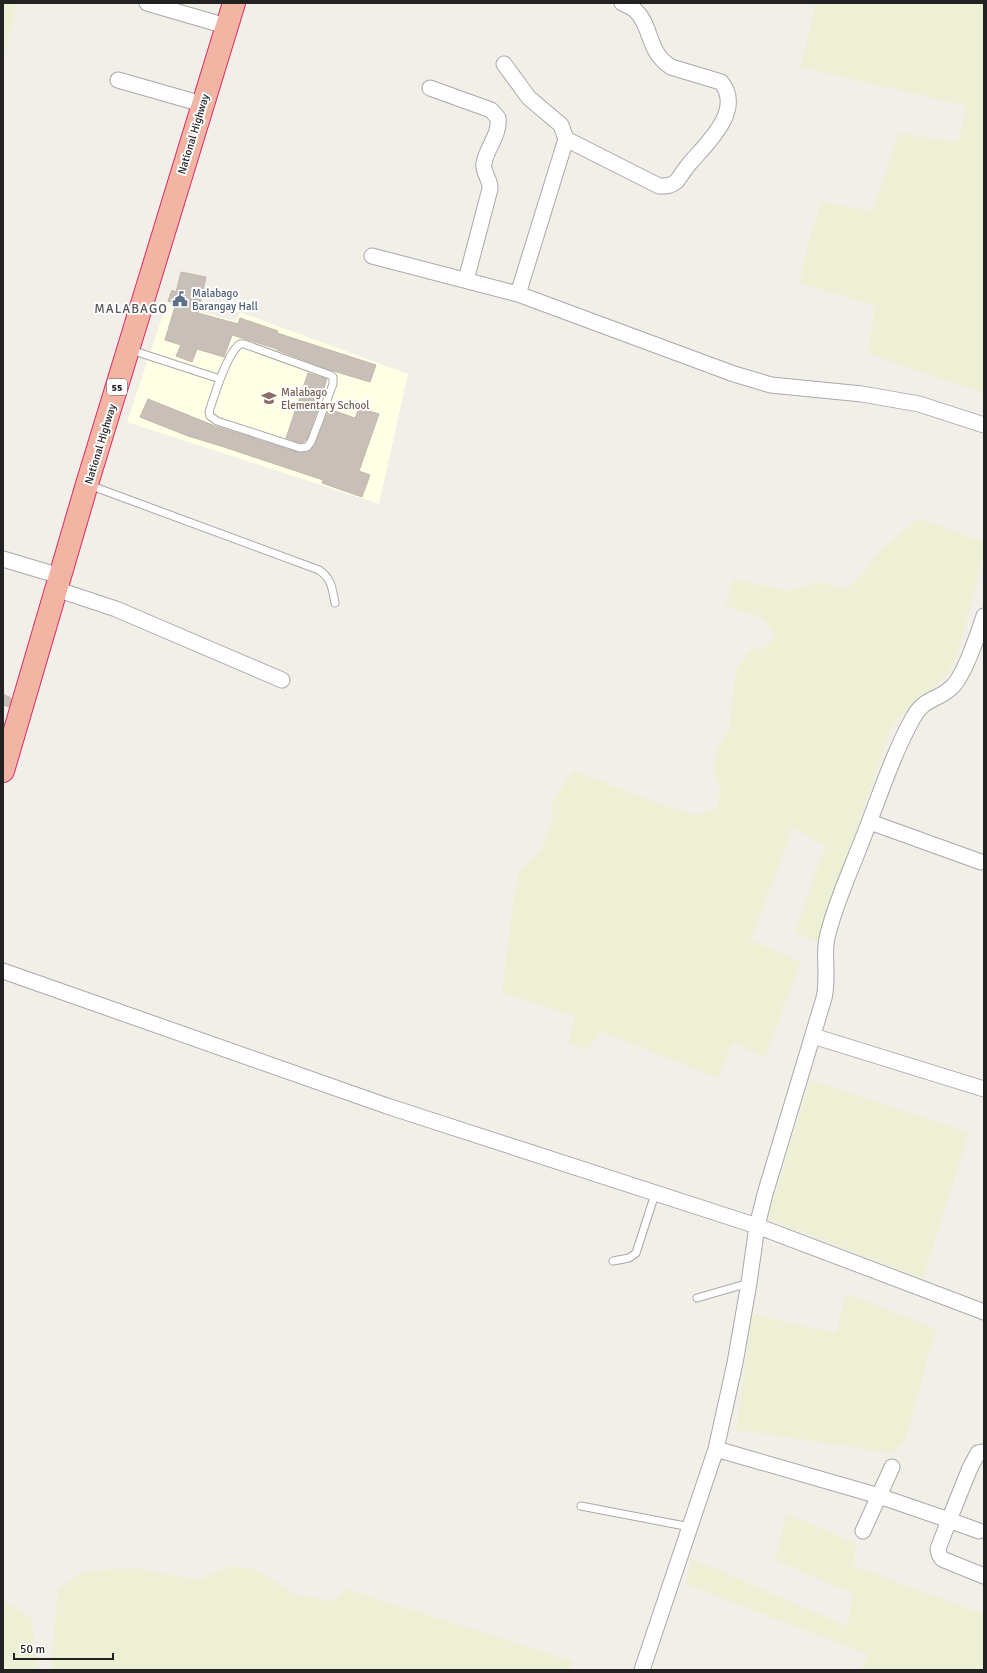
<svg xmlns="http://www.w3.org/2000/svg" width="987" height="1673" viewBox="0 0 987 1673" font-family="Signika,sans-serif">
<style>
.education{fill:#ffffe5}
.farmland{fill:#eef0d5}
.building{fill:#c7bfb8;stroke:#c4b6ab}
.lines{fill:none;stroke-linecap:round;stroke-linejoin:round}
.service-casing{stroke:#a9a9a9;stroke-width:9}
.minor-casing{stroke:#a9a9a9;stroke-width:17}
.trunk-casing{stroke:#dc2a67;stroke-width:24}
.service{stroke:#fff;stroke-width:7}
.minor{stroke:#fff;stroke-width:15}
.trunk{stroke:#f2b4a3;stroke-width:22}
.labels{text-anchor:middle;stroke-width:4;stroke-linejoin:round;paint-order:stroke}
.shield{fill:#fff;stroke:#646464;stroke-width:1}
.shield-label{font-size:10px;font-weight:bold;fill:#222}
.street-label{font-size:11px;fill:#222;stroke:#fff}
.service-label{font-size:11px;fill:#4e5e75;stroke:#fff;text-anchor:start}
.education-label{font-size:11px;fill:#785e54;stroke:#fff;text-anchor:start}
.quarter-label{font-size:13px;letter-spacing:1px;fill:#555;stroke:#fff}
</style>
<rect width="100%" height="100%" fill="#f2efe9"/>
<path class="education" d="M167,303l68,18 5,-9 168,62 -29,130 -252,-82z"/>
<path class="farmland" d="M3,3h14l-14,56z
M816,3h168v389l-41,-12 -75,-27 7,-47 -75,-23 7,-37 14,-44 51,9 27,-78 59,9 8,-36 -166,-39z
M919,518l65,24v10l-25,98 -12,25 -54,48 -76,219 -22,-9 30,-87 -32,-18 -42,112 50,22 -36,96 -32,-16 -15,36 -116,-46 -16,18 -18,-8 7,-26 -73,-23 12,-96 5,-25 21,-21 13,-33 -1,-15 21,-33 91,36 33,9 20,-7 3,-19 -6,-19 3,-21 12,-21 7,-58 14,-20 13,-2 12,-10 -11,-19 -40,-13 9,-27 55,12 34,-9 23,7 12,-9 25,-31z
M810,1080l159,52 -46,147 -156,-60z
M846,1293l90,36 -31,112 -14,12 -155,-23 16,-116 84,19z
M787,1514l69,29 -3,23 131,48v56h-123l7,-15 -182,-71 5,-26 156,68 6,-32 -79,-34z
M229,1566l22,2 21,11 24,16 35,6 16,-12 226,72 -4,9h-566v-67l8,2 21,13 2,25 4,25 12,2 8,-81 22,-16 18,-3 36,-2 65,12z"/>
<path class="building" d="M181,272l25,5 -8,36 40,11 2,-6 38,13 -1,2 99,32 -6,17 -40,-12 -53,-20v-1l-45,-14 -8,22 -27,-8 -5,13 -16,-6 5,-11 -16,-5 11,-37 -8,-2 4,-11 4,2z
M308,373l19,6 -9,27h1l-12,33 -3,3 -4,1 -14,-5z
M148,399l67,27 85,27 8,-1 7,-7 14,-36 26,9 4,-10 20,6 -20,57 11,4 -8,22 -40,-14 1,-3 -102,-34 -33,-10 -48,-19z
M3,694l8,4 -2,9 -6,-2z"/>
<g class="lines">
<g class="service-casing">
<path id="service" d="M240,344h4l86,31 3,2v7l-22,58 -4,5 -7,1 -83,-27 -7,-5 -1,-4c5,-16 18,-59 31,-68z
M131,350l89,29
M89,485l230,85c13,9 13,18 16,33
M613,1261l16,-3 7,-5 19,-59
M697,1298l52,-15
M581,1506l109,21"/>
</g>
<g class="minor-casing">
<path id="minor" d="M147,3l79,23
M504,64l25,34 32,27 5,14
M118,80l84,24
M430,88l61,22 7,8c2,17 -11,29 -14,45 -2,9 7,17 6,26l-24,91
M372,256l146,38 216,80 37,11 91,9 57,10 65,21
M518,294l48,-155 93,47c8,0 12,0 18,-5 4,-6 8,-12 13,-18 17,-20 54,-53 31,-81l-50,-15c-24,-15 -19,-41 -35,-56 -4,-4 -9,-6 -14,-8
M3,559l57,17
M56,589l60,20 166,71
M870,822l111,40
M3,971l384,135 370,120 227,86
M813,1036l171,53
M716,1449l163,47 70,24 -11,29 1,5 3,5 42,17
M863,1531l29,-64
M979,1531l-30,-11 21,-52 8,-15 6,-1
M642,1670l74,-221 19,-86 14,-80 8,-57 8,-32 59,-196c5,-22 -1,-41 3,-60 8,-35 24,-68 36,-100 16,-40 29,-82 50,-120 11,-21 25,-17 39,-31 12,-11 27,-55 32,-71"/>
</g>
<g class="trunk-casing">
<path id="trunk" d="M3,771l84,-287 147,-481"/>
</g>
<use href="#service" class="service"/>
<use href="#minor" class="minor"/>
<use href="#trunk" class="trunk"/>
</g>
<defs>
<g id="civic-bare" transform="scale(1.2)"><path d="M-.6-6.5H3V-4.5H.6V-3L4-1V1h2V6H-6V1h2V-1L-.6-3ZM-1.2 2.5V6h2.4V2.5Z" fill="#5c6f8a" stroke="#fff" stroke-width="2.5" paint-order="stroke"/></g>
<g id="school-bare" transform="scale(1.2)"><path d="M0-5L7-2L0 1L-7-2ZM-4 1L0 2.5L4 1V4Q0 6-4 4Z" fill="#8d6e63" stroke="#fff" stroke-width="2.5" paint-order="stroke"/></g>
</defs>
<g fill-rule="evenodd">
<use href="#civic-bare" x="180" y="299"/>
<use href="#school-bare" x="269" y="398"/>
</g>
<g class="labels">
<rect class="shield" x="107" y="379" width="20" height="16" rx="3"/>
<g class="shield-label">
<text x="117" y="391">55</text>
</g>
<g class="street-label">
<text transform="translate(193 134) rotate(-73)" y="4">National Highway</text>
<text transform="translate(100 444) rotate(-73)" y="4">National Highway</text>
</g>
<g class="service-label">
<text x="192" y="297">Malabago<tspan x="192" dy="13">Barangay Hall</tspan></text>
</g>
<g class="education-label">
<text x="281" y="396">Malabago<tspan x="281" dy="13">Elementary School</tspan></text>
</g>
<g class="quarter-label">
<text x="131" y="313">MALABAGO</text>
</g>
</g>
<rect width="987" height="1673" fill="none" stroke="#222222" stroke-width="8"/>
<path d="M14 1653v6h99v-6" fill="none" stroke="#222222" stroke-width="2"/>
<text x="20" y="1653" font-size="12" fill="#222222" stroke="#ffffff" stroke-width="3" paint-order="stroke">50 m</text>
</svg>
